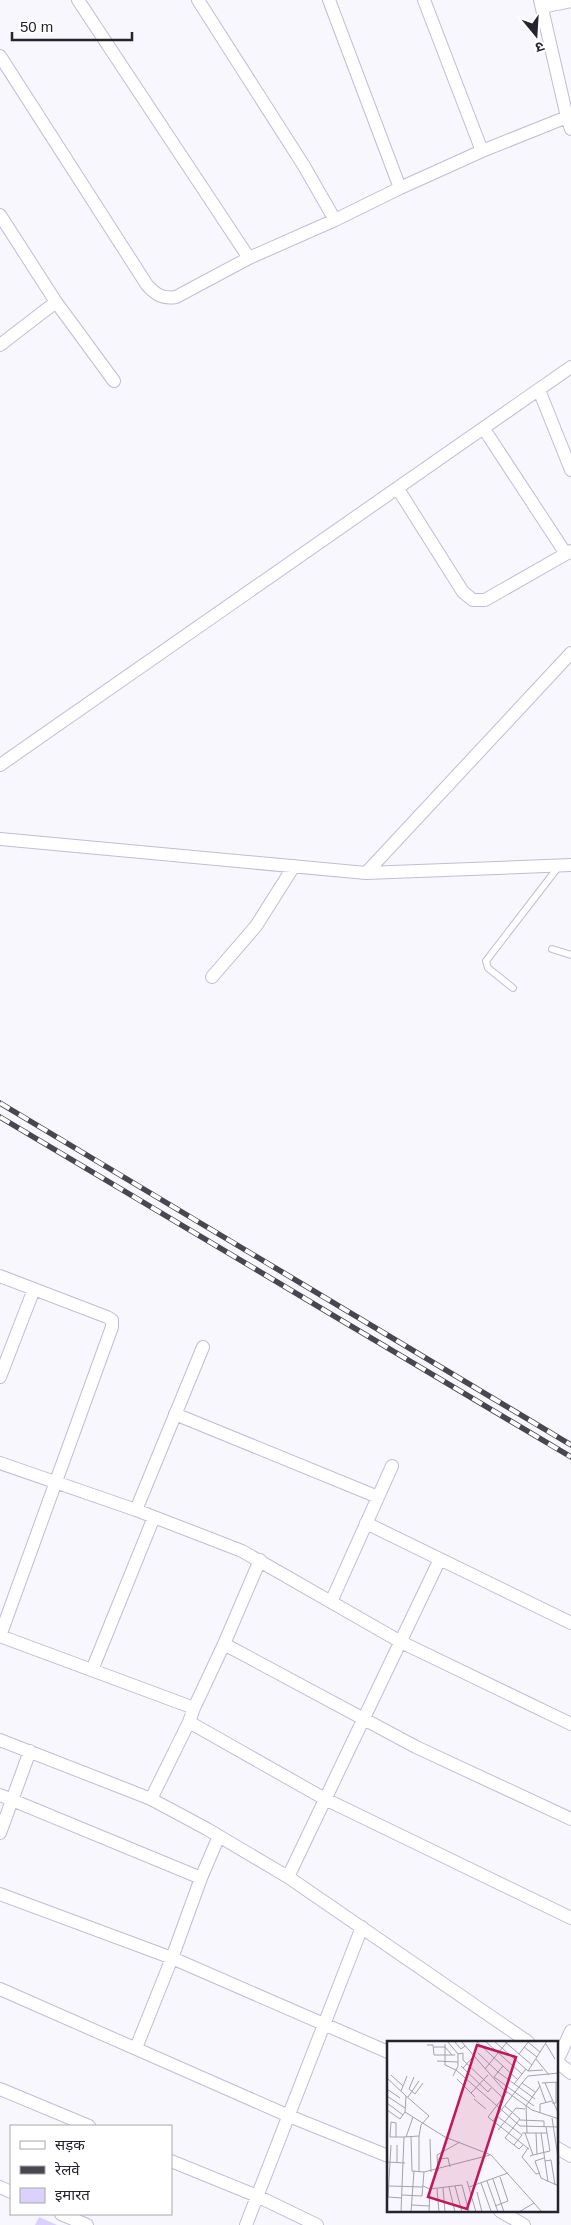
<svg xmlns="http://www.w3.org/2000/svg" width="571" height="2225" viewBox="0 0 571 2225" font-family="Arial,'Noto Sans Devanagari',sans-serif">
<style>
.building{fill:#dcd1fe}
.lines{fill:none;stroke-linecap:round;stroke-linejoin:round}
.service-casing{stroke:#c2bcd7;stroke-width:8}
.minor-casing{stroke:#c2bcd7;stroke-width:14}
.service{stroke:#fff;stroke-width:6}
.minor{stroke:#fff;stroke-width:12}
.rail-casing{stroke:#484650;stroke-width:5.5}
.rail{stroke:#fff;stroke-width:4;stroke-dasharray:11;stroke-linecap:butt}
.inset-road{fill:none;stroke:#a4a2aa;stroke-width:1}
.view{fill:#c2185b;fill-opacity:0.15;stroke:#c2185b;stroke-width:2.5}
.inset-edge{fill:none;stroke:#25232d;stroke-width:2.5}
</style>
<rect width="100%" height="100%" fill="#f8f7fd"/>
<path class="building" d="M39,2217l18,8h-22z"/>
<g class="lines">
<g class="service-casing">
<path id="service" d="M552,949l19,6
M513,988l-25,-20 -2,-7 73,-95"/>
</g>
<g class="minor-casing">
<path id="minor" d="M78,0l171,258
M198,0l106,166 31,54
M329,0l71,188
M424,0l58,151
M540,0l27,117
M542,7l29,-6
M0,56l147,229c9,10 16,14 29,12l73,-39 86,-38 65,-32 82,-37 85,-34 4,12
M0,215l56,87 58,79
M0,345l56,-43
M539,390l32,80
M484,429l82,125
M398,489l65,103 10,8h12l86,-49
M0,765l571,-398
M0,839l366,34 205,-8
M366,873l205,-220
M212,977l44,-51 38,-60
M0,1276l107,41 5,3v7l-112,309
M0,1377l34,-88
M175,1414l203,83
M0,1463l136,47 106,41 159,91 170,82
M136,1510l67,-163
M366,1523l205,100
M331,1602l61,-136
M0,1636l194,72 -5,14 136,77 246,119
M224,1644l36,-84
M92,1670l62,-153
M194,1708l30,-64 192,103 155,72
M0,1740l151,59 56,30 81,48 240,165
M0,1795l201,83 -29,80 216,94
M151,1799l38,-77
M0,1833l30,-82
M288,1877l152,-318
M201,1878l18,-42
M0,1894l172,64 -36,90
M0,1989l289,127 99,40
M557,2061l14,-30
M557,2062l14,11
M0,2089l89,37
M557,2148l14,8
M171,2161l86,35 60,29
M0,2187l11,5
M500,2211l24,14
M61,2214l26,11
M246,2225l116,-298"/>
</g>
<use href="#service" class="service"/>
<use href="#minor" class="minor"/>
<g class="rail-casing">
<path id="rail" d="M0,1103l571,342
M0,1117l571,340"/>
</g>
<use href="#rail" class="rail"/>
</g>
<g transform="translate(387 2041)">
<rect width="171" height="171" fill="#f8f7fd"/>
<path class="inset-road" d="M60,0l11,13v12l-5,10M67,0l7,8 4,-3M74,0l42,48 29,21 27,9M89,0l42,39M98,0l37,33M107,0l34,30 19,-30M117,0l15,13 10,-13M141,1l12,10M58,3v21l11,5M159,3l9,15M40,4h6l1,10h21M47,6h11l7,8M137,6l13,10M91,12l20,19 -4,5 40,29M71,13l5,-1v7l40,38M132,13l13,11M149,18l13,16M50,20l21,1M74,25l27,26 3,-4M116,25l-5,6 37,27M76,27l11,-12M98,28l23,-28M69,29l64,56 39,1M141,30l15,-1M4,34l12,11M27,36l-5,12 6,5 8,-11M0,37l19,18 -1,16 -5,7 -13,-9M70,38l18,18M151,40l8,22M135,42l6,-7 31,-3M155,42l17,-1M158,42l14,32M127,43l12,-15M0,48l13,9M14,50l6,-15M120,51l-19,25 41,32M84,52l17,-18M0,55l18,12M21,56l11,-16M87,58l12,10M0,62l16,12M165,62h4v-21M118,65l15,13 -15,19 14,11 4,-4M18,71l40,25 46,18 51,57M153,72v-9l12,-3M110,75l25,19 -8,10M165,77l7,46M133,79l24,1v6M106,80l29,-38 13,9M111,89l18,-22 9,1M135,92h25M138,92l8,22 -3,1M140,92l-1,-27 14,-20M149,92l1,21M154,92l7,49M9,96v-14l-5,-1 -1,15h14M19,96l7,-20M43,98l1,33M4,104l-3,52 14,1M10,104v17M141,107l-6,9 14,17 4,-1M146,114l17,-4 -4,-24M157,117l-9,3 6,17 18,8M51,118l10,-1 2,9M158,120l6,-1 4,25M0,121l18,1M51,130l-1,-16 23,-13M32,131v-36M37,131l66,-17M106,138l11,33M80,140l9,31M100,140l11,31M94,142l10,28M2,145l33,1M36,145l7,3 32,-4 7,27M68,145l7,26M62,146l6,25M82,146l39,-14M56,147l2,24M50,148l2,23M90,151l5,20M15,154l20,1 2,-24 -12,-1 -1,-35M25,164l17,1M108,165l13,-5 -8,-24M14,171l3,-75 15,-1 2,-11 8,-9 -23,-20M24,171l3,-41M42,171l1,-23M132,171l15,-9"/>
<path class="view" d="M90,4l39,12 -49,152 -39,-12z"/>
<rect width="171" height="171" class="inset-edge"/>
</g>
<rect x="10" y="2125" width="162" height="90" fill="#ffffff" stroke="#a8a7ab"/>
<rect x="20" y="2141" width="25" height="8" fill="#ffffff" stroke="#a8a7ab"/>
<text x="55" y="2150" font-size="15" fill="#25232d">सड़क</text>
<rect x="20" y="2166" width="25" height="8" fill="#484650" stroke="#a8a7ab"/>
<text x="55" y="2175" font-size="15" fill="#25232d">रेलवे</text>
<rect x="20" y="2188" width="25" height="15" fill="#dcd1fe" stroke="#a8a7ab"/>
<text x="55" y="2200" font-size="15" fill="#25232d">इमारत</text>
<g transform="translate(536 35) rotate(162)" stroke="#ffffff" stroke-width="4" paint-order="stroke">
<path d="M0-4L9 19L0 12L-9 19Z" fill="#25232d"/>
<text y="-8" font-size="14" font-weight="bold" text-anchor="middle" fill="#25232d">उ</text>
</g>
<path d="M12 32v8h120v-8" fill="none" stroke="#25232d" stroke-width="2.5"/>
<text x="20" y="32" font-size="15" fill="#25232d" stroke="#ffffff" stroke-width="4" paint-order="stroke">50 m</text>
</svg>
